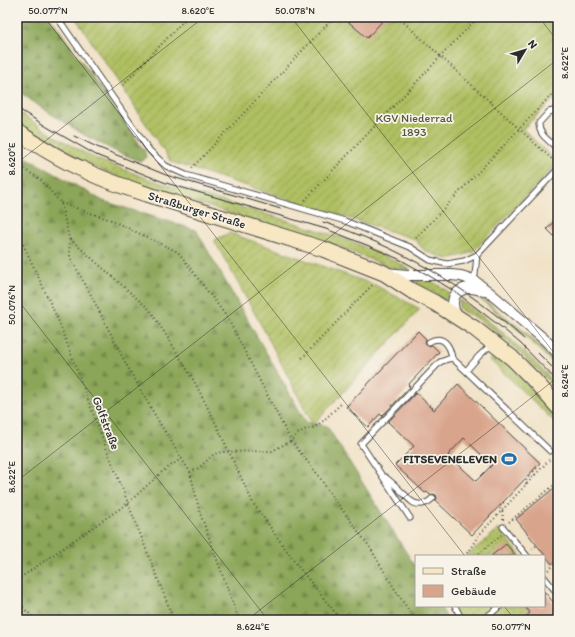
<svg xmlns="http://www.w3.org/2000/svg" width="575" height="637" viewBox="0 0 575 637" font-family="Itim,sans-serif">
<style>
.grass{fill:url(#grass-dots);stroke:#6d7546}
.forest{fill:url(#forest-firs);stroke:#5b6842}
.garden{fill:url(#garden-furrows);stroke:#6d7546}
.building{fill:#d9a48c;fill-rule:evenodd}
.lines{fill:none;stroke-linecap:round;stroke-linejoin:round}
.service-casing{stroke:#494642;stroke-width:7}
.minor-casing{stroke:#494642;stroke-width:12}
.secondary-casing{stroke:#494642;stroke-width:17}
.path{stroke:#494642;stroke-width:2;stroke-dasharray:1 3;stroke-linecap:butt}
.service{stroke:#fff;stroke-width:5}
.minor{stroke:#fff;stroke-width:10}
.secondary{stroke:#f7e8c3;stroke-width:15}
.tram{stroke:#2b2b2b;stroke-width:1}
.ticks{fill:none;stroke:#2b2b2b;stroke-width:1;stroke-opacity:0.45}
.labels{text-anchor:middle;stroke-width:3.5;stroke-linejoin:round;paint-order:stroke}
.park-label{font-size:12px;fill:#53573c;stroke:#f7f3e8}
.street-label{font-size:12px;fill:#2b2b2b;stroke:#f7f3e8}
.poi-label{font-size:12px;font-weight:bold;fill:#2b2b2b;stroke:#f7f3e8;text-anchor:end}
.neatline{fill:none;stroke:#2b2b2b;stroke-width:1.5}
.ticks-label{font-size:10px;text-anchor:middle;fill:#2b2b2b}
</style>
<defs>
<pattern id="grass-dots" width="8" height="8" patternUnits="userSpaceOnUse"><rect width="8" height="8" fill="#afbf62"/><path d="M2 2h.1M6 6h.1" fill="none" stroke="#8f9b51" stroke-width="1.8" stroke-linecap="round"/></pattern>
<pattern id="forest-firs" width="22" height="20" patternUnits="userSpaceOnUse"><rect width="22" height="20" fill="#8ba658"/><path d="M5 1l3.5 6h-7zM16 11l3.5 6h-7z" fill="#728749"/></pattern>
<pattern id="garden-furrows" width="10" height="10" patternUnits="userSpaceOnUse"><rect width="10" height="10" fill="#afbf62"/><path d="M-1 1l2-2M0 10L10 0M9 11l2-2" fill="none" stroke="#8f9b51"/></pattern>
</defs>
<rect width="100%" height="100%" fill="#f7f3e8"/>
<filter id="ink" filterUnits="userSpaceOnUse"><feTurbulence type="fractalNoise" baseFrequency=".025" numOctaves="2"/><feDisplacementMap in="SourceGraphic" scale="8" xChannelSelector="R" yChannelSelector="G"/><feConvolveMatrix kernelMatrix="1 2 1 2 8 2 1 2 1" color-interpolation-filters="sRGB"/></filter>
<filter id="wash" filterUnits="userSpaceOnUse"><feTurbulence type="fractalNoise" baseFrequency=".012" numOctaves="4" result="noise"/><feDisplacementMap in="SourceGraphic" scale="16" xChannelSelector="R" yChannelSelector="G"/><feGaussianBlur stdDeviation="0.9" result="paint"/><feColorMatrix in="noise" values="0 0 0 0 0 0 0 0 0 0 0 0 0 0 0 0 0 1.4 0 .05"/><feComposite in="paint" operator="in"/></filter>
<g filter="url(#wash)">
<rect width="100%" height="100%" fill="#f1e2c7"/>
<path class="grass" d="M17,111l31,21 46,26 60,23 135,40 50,16 19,7 39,18 14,8 -19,-2 -53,-21 -210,-65 -52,-23 -35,-19 -25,-17z
M413,279h15l21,13 -2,6 -2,2 -33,-20z
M470,291l3,1 5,3 48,38 32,32v3l-34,-33 -24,-20z
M459,300c37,24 69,54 99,86v5l-19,-20 -40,-37 -24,-17 -13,-6 -3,-3z
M495,356h4c21,20 40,40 59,62v7l-68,-65 3,-3z
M499,529l22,27h-55z
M449,606h16l1,2 3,-2h55l6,7 -8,7h-65z"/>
<path class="forest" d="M17,17h33l94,133 2,7 -2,3 -4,1 -23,-9 -31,-16 -47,-30 -22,-16z
M17,152l86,49 93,29 110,192 21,4 89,142v38h24l8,14h-431z"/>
<path class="garden" d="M75,17h483v87l-5,-4 -30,29 35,34 -85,89 -13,4 -13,3 -22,-8 -11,-12 -243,-77z
M230,233l145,52 45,24 -107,116 -48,-93 -51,-92z"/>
<g id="blocks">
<path class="building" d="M343,17h43l-19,21z
M558,217v23l-11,-11z
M418,331l8,8 -1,3 1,3 3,1 3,-1 7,7 -31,33 2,2 -28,29 -2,-2 -12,13 -22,-20z
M458,384l82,79 -68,72 -36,-34 1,-3 -1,-3 -3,-1 -3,1 -3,-3 -2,1 -30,-28 19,-19 -26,-24 28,-29 18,17zM464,438l28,27 -16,16 -28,-26z
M558,485v74l-6,5 -36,-45z
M506,544l10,12h-25z
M544,591l14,17v12h-36l8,-7 -6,-7h20z"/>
</g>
</g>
<g filter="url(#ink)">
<use href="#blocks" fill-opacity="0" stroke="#494642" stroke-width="1"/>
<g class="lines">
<g class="service-casing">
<path id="service" d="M57,17l92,133 17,16 20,9 159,46 65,26 20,13 17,4 17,-3 13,-6 81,-86
M558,114l-5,-3 -4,1 -10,11c-1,12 11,18 19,26
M473,280l2,-5 2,-20
M429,342c14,-8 21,3 23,16
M466,371l84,80
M385,477c7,5 13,11 19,17 3,2 4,5 7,7 7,6 16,3 22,-3
M410,518l-49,-74 79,-82 8,-3 4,-1 14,13 13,-15 13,-12
M503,527l24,29
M544,577l14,17
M455,606l7,14
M483,620l17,-14"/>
</g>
<g class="minor-casing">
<path id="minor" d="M386,273l21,2h44l10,1 12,4 17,13 55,47 13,13
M456,316c-10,-23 7,-33 28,-25"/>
</g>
<g class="secondary-casing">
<path id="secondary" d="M17,132c21,13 42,27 65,37 19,10 40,17 61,24l180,56 61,24 28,18 23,12 39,25 38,30 21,21 25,28"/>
</g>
<path class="path" d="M398,17l156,144
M123,85l64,-68
M17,165l23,14 21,24 8,35 1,19 21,38 35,69 30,53 34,55 10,41 39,107
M192,168l142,-151
M305,200l173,-183
M61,203l50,17 67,32 49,65 64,124 28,35 8,13 42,57 27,45 19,29
M17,234l7,12 35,76 41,110 74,188
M416,238l142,-150
M70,239l80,71 23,36 21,35 23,45 36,77 44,62 44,55
M302,358l72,-75
M430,405l3,2 -1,1
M190,472l9,-4 15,-14 8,-2 50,-1 19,-10 5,-6 8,-5 11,-3 8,-6 18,-17
M535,475l-2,-3 5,-5 -1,-1
M526,484l-1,-2 5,-7 -1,-1
M503,520l-1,-10 -3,-2 5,-6
M509,522l49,-40
M532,549l5,-4
M464,556l3,-3 12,-18 71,-76
M476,556l25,-21
M548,570l10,-8
M17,580l111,-77 35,-32 18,-12
M17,602l19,18"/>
<use href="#service" class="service"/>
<use href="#minor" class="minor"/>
<use href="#secondary" class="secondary"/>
<path class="tram" d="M17,108l30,19 49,28 70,28 122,35 38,11 43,17 32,14 27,15 29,18 44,34 20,17 37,38
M74,136l23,11 69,28 115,34
M323,222c75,24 143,64 201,117
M538,353l20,20"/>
</g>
</g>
<path class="ticks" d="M44,17l421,539M291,17l267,341M539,17l19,25M17,163l187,-146M17,299l251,321M17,481l541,-422M504,606l11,14M17,615l4,5M247,620l311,-243"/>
<defs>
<g id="stadium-bare" transform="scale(1.2)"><path d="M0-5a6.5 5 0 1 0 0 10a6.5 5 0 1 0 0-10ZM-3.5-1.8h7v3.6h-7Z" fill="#1f6fb2" stroke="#f7f3e8" stroke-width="2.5" paint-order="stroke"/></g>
</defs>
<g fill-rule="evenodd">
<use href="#stadium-bare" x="509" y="459"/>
</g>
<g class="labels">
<g class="park-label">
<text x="414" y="122">KGV Niederrad<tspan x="414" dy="14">1893</tspan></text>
</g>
<g class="street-label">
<text transform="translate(197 210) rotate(17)" y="4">Straßburger Straße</text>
<text transform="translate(106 423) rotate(69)" y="4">Golfstraße</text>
</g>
<g class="poi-label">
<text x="497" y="463">FITSEVENELEVEN</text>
</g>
</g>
<rect width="575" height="637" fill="none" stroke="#f7f3e8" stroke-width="44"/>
<rect x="415" y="555" width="130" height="52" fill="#f7f3e8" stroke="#a5a39c"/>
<rect x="423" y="568" width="20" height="6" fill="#f7e8c3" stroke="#a5a39c"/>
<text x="451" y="575" font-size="12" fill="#2b2b2b">Straße</text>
<rect x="423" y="585" width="20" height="12" fill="#d9a48c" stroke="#a5a39c"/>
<text x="451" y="595" font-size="12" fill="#2b2b2b">Gebäude</text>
<g transform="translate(525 50) rotate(52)" stroke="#f7f3e8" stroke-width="3" paint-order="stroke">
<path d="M0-3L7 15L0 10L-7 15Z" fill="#2b2b2b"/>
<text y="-6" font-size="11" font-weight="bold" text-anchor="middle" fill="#2b2b2b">N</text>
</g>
<rect x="22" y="22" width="531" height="593" class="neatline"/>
<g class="ticks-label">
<text x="48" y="14">50.077°N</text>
<text x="198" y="14">8.620°E</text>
<text x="295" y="14">50.078°N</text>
<text transform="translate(564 63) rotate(-90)" y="4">8.622°E</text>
<text transform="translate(11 159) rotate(-90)" y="4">8.620°E</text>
<text transform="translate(11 305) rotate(-90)" y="4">50.076°N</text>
<text transform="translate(564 381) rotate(-90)" y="4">8.624°E</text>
<text transform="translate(11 477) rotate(-90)" y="4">8.622°E</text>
<text x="253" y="630">8.624°E</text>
<text x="511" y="630">50.077°N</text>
</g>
</svg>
